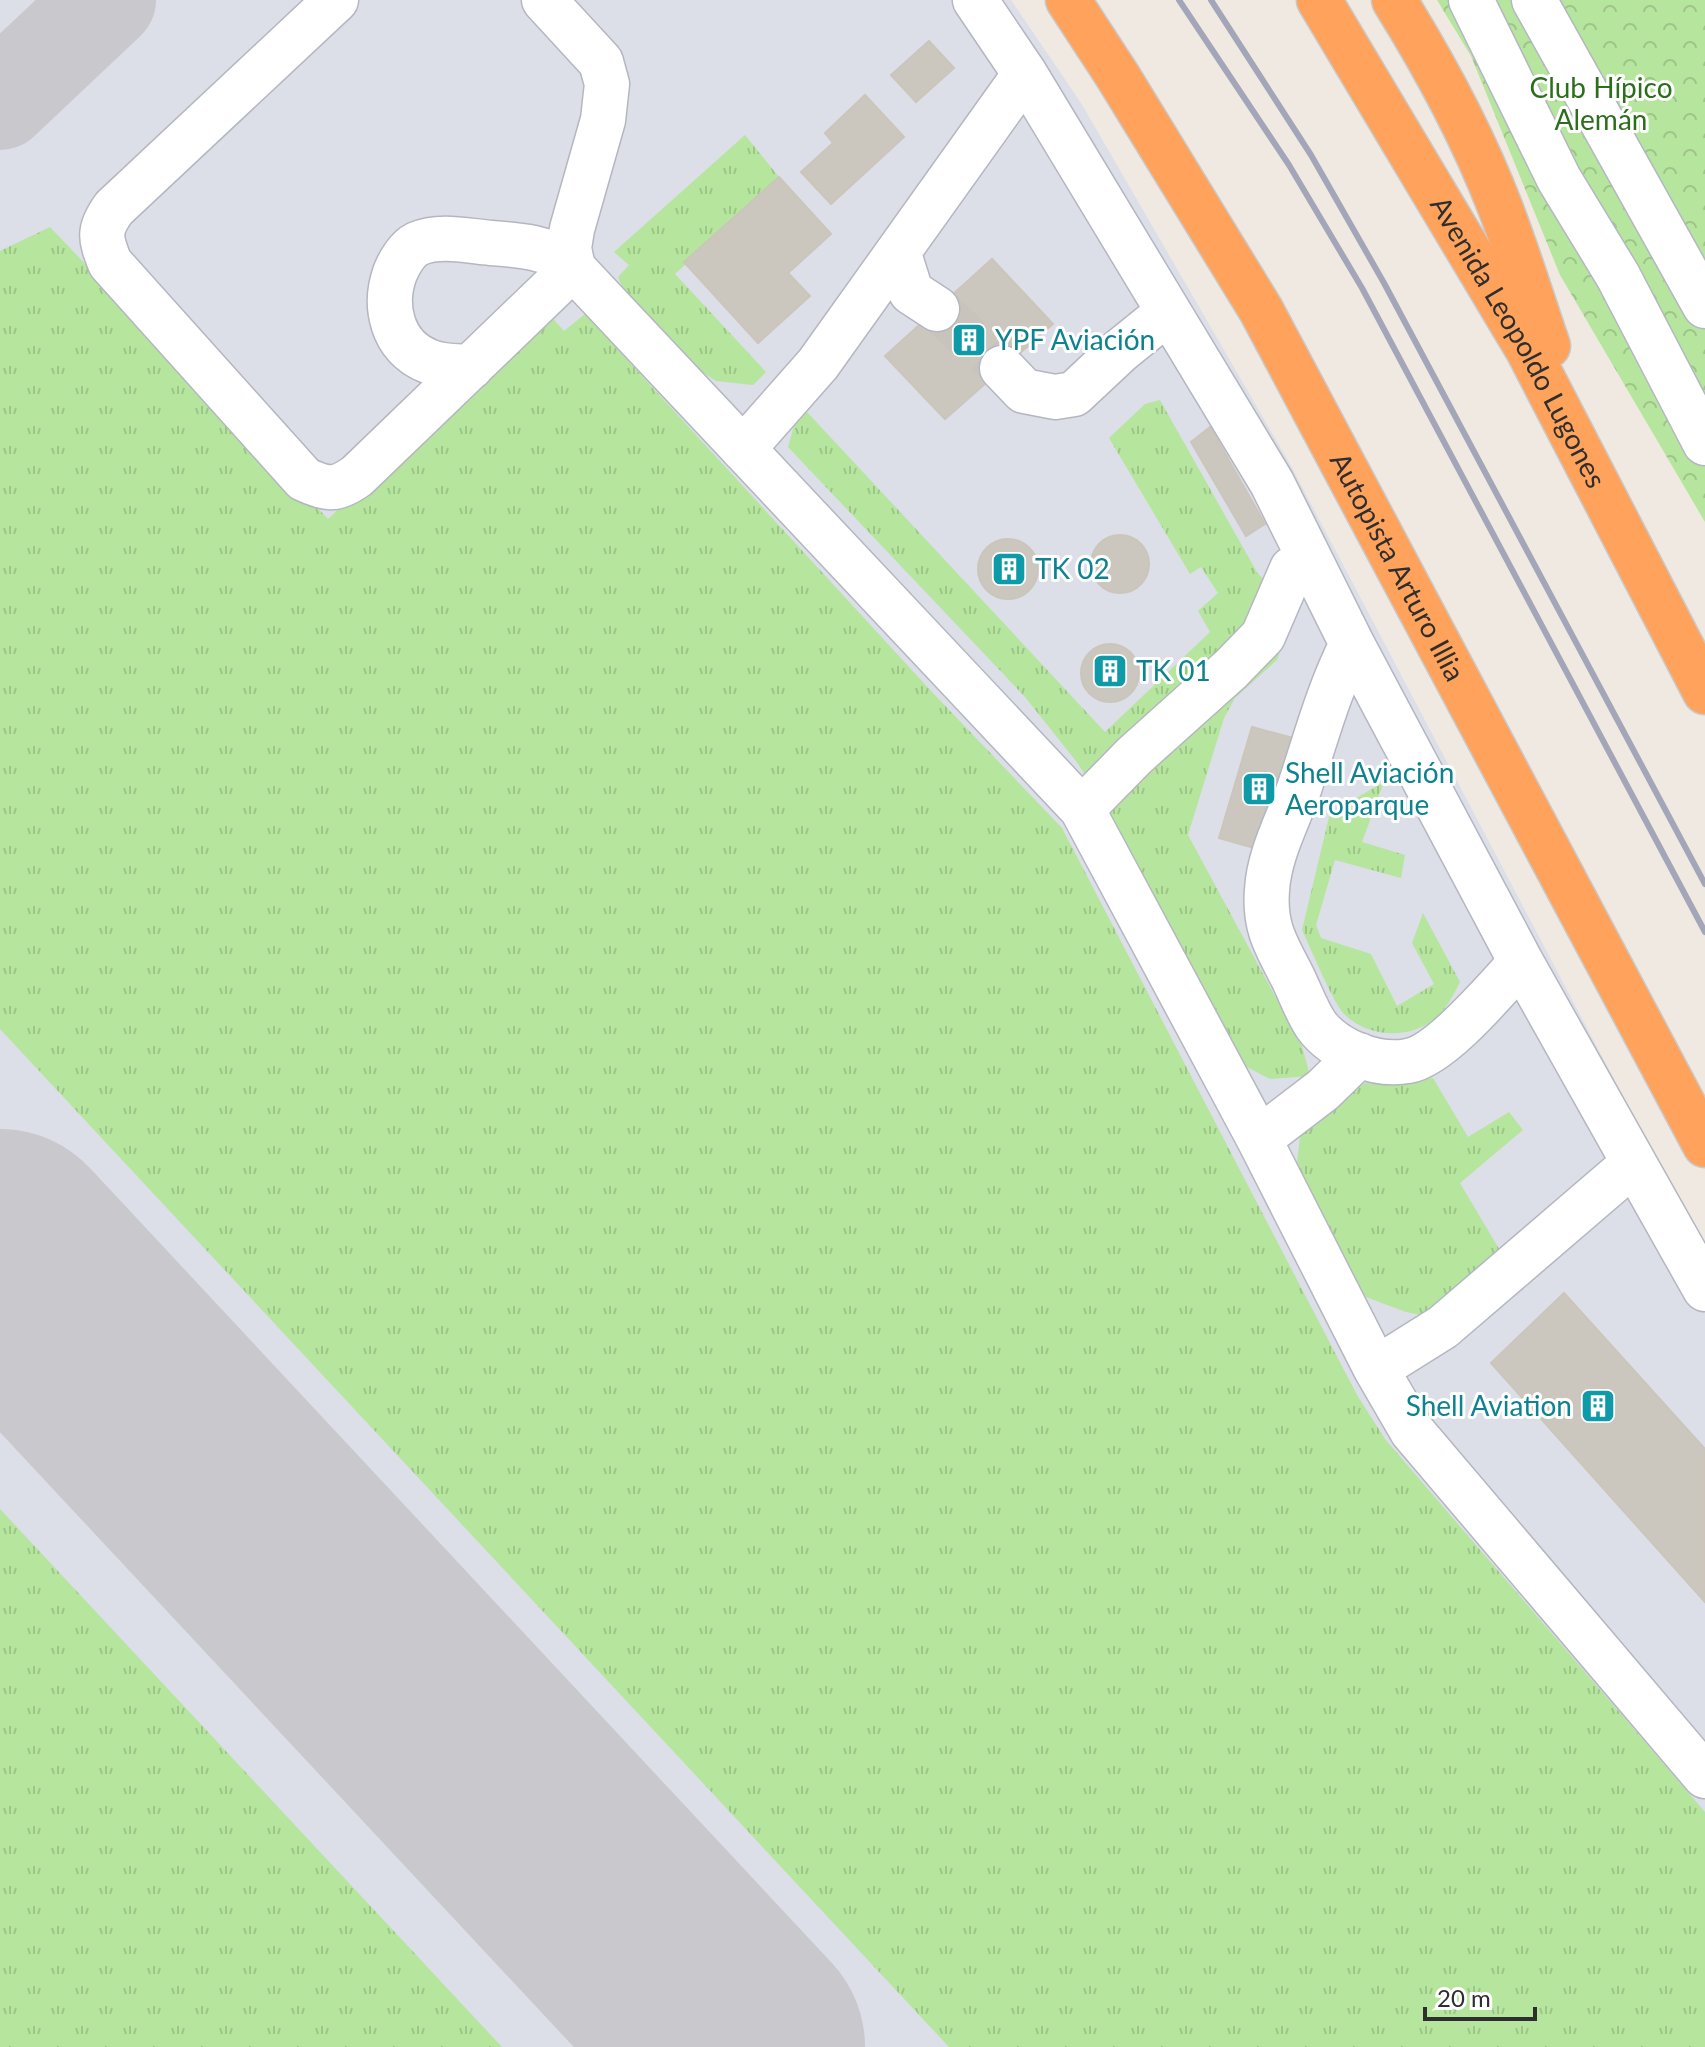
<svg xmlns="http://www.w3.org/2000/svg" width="1705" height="2047" viewBox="0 0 1705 2047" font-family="Lato,sans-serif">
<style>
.airport{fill:#dcdee8}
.grass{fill:url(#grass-tufts)}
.park{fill:url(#park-crowns)}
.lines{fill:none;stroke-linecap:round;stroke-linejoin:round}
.taxiway{stroke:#c9c8cc;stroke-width:98}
.runway{stroke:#c9c8cc;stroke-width:246}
.building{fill:#cbc7bf;stroke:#cbc5ba;stroke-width:2}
.minor-tunnel{stroke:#c8c4bd;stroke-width:44;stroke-dasharray:44 22;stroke-linecap:butt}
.minor-casing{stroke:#b4b7c1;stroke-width:47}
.highway-casing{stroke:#c9c9c9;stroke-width:47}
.minor{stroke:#fff;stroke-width:44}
.highway{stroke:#ffa35c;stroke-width:44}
.rail{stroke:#a3a6b8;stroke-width:6}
.labels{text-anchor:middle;stroke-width:6;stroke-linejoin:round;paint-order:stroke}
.park-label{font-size:28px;fill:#2c6e1b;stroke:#fff}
.culture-label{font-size:28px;fill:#0d838f;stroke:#fff;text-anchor:start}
.street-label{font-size:28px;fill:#2e2e2e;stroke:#fff}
</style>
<defs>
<pattern id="grass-tufts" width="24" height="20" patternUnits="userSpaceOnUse" patternTransform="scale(2)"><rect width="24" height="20" fill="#b6e59e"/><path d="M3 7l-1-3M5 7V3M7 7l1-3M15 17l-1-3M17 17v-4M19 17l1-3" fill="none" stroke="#9dc588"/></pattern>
<pattern id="park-crowns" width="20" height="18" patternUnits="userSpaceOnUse" patternTransform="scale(2)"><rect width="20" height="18" fill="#b6e59e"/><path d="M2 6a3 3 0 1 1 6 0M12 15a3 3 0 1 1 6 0" fill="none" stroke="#9dc588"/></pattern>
</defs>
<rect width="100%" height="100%" fill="#efe9e1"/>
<path class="airport" d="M0,0h1011l70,103 209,361 415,788v795h-1705z"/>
<path class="grass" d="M745,135l34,42 -104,97 91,98 -13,13 -37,-4 -18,-12 -72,-73 -8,-19 11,-12 -15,-13z
M50,227l278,292 218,-208 18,20 21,-17 346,377 131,137 295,567 28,44 320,373v235h-756l-949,-1018v-778z
M1160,400l98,174 38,34 -19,52 -42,38 -11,20 -36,117 114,211 8,30 -40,3 -29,-15 -137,-261 -28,-42 -51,-64 -237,-250 7,-25 12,-10 298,320 105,-100 -12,-21 20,-18 -17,-26 -11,7 -81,-136 36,-34z
M1384,782l-22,60 43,13 -4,23 -66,-18 -19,65 5,13 50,16 26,52 37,-22 -22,-41 11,-30 37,69c-6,12 -14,27 -24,36 -26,22 -68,20 -92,-4 -12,-14 -33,-65 -42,-84l28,-117z
M1433,1078l35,59 41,-25 14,18 -63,53 45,76 -65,51 -19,5 -15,-3 -40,-15 -70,-126 4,-34 10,-16 55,-38 22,2z
M0,1509l502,538h-502z"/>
<path class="park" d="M1437,0h268v522l-145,-247 -89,-219z"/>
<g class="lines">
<path class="taxiway" d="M0,101l107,-101"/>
<path class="runway" d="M0,1252l742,795"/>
</g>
<path class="building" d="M929,41l25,27 -38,34 -25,-27z
M865,95l39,42 -73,67 -30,-32 32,-29 -8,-10z
M779,177l52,57 -43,39 22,23 -52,47 -74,-81z
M992,259l61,65 -108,95 -60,-63z
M1210,427l55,97 -19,12 -55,-94z
M1091 564a29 29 0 1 1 58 0a29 29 0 1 1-58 0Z
M978 569a30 30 0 1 1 60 0a30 30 0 1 1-60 0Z
M1081 673a29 29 0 1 1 58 0a29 29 0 1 1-58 0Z
M1252,727l48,13 -35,111 -46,-13z
M1564,1293l141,156v153l-214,-239z"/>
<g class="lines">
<path class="minor-tunnel" d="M937,309l65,59"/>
<g class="minor-casing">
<path id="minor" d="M336,0l-222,208c-16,22 -14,30 -4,55l194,216c23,11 32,12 53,-3l216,-208
M544,0l57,62 6,22 -4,36 -31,109 -3,19 4,20 509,541 177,330 117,230 67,-42 191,-164 -113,-201 -169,-318 -80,-161 -247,-409 -50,-74
M1471,0l88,179 59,97 87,167
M1534,0l171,306
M899,254l12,38 26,17
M471,367c-15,-1 -29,0 -43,-6 -36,-14 -45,-55 -33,-88 4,-10 12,-24 22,-29 23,-10 50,-3 74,-1 30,2 56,4 82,22
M1002,368l22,23 31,6 19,-3 46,-43 47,-38
M743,449l75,-85 207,-290
M1352,644c-24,47 -37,98 -54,148 -12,32 -29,64 -31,98 -3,37 9,55 25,86 8,16 14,34 24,49 19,26 61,42 92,36 33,-5 90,-74 113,-99
M1082,809l52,-53 97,-87 32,-33 29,-67 17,-11
M1259,1139l64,-49 36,-35
M1634,1163l71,126
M1376,1369l36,62 293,345"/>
</g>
<g class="highway-casing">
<g id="highway">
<path id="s1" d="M1068,0l49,75 144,235 444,835"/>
<path id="s2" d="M1319,0l209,350 177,342"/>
<path d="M1394,0c41,66 78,134 106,207 18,46 32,93 48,139"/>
</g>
</g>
<use href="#minor" class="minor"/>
<use href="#highway" class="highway"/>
<path class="rail" d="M1179,0l110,165 73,123 343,644
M1211,0l100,155 73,128 321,601"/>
</g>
<defs>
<g id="building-square" transform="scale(1.8)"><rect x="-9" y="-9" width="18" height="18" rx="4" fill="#0f9aa8" stroke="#fff"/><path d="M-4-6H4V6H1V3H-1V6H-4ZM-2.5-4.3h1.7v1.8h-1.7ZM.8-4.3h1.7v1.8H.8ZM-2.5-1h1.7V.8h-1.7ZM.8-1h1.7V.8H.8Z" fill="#fff"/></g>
</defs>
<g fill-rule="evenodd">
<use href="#building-square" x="969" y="340"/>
<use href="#building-square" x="1009" y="569"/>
<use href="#building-square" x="1110" y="671"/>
<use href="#building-square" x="1259" y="789"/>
<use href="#building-square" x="1598" y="1406"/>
</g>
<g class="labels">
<g class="park-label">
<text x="1601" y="98">Club Hípico<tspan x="1601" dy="32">Alemán</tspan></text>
</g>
<g class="culture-label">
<text x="995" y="350">YPF Aviación</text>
<text x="1035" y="579">TK 02</text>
<text x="1136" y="681">TK 01</text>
<text x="1285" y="783">Shell Aviación<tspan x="1285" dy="32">Aeroparque</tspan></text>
<text x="1572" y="1416" text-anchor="end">Shell Aviation</text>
</g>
<g class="street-label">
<text dy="10" stroke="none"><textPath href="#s2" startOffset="396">Avenida Leopoldo Lugones</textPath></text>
<text dy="10" stroke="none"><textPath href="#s1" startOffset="656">Autopista Arturo Illia</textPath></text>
</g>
</g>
<path d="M1425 2007v12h110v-12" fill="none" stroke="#2e2e2e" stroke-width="4"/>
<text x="1437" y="2007" font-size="24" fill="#2e2e2e" stroke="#ffffff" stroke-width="6" paint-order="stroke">20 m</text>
</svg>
